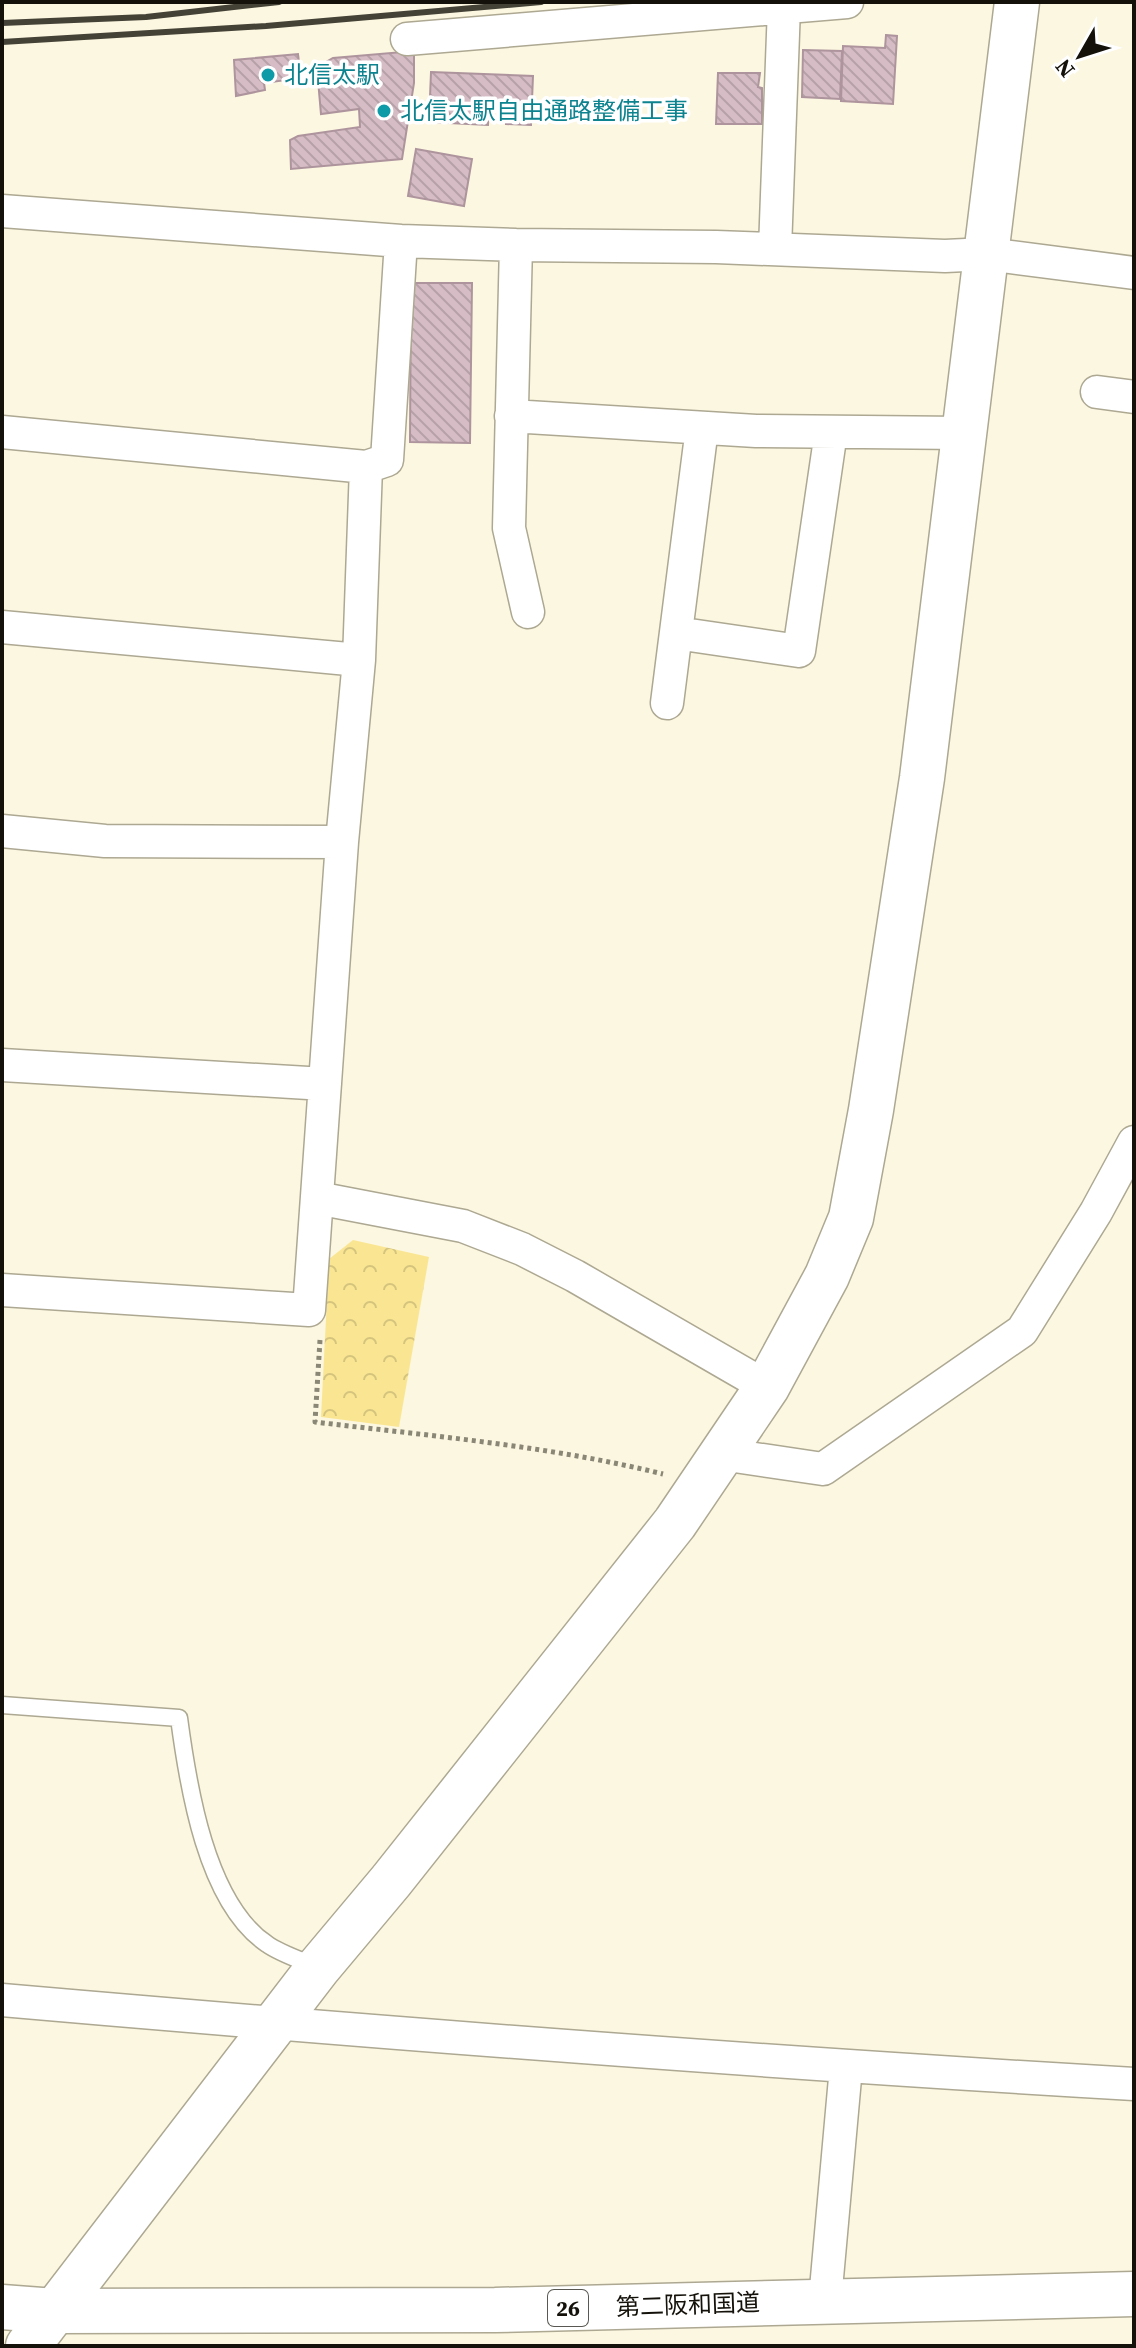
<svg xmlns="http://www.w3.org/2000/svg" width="1136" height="2348" viewBox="0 0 1136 2348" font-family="'Source Serif 4','Noto Sans JP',serif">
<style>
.park{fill:url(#park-crowns)}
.building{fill:url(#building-back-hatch);stroke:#ad949d;stroke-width:2}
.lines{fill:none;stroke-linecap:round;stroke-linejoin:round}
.lane-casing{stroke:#ada892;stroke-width:19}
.street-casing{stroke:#ada892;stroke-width:35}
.secondary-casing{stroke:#ada892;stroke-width:47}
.highway-casing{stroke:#ada892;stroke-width:47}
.path{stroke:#8a8777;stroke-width:5;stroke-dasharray:4 4;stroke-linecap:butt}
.lane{stroke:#fff;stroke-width:16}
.street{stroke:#fff;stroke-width:32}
.secondary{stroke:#fff;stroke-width:44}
.highway{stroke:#fff;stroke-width:44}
.rail{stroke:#444136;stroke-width:6}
.culture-dot{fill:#0f9aa8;stroke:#fff;stroke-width:3}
.labels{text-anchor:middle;stroke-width:7;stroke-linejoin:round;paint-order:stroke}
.shield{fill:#fff;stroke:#5a5853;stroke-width:2}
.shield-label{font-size:22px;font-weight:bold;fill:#131109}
.culture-label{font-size:24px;fill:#0d838f;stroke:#fff;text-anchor:start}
.street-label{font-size:24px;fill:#131109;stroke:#fff}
</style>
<defs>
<pattern id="park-crowns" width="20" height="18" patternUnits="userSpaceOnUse" patternTransform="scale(2)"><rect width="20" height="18" fill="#fae692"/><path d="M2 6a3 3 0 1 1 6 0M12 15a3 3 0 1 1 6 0" fill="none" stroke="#d5c47d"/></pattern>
<pattern id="building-back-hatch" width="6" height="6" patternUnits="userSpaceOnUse" patternTransform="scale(2)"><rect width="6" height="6" fill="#d6bdc5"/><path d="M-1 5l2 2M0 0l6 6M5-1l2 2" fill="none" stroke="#b7a1a8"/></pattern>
</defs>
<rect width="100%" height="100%" fill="#fcf7e0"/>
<path class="park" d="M353,1240l76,17 -30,170 -78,-10 8,-158z"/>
<path class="building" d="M886,35l11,1 -4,68 -52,-3 2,-55 42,2z
M803,50l39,1 -2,48 -38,-2z
M414,51v32l-12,76 -111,10 -1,-29 8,-4 62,-9 -1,-18 -38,5 -3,-34 3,-15 12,-7z
M298,54l3,24 -37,5 1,7 -29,6 -2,-36z
M431,72l102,4 -2,49 -25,-1v-18l-17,-1 -1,20 -59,-3z
M718,73h42l-2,14 4,1v36h-46z
M416,149l56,10 -8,47 -56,-10z
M411,283h61l-2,160 -60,-1z"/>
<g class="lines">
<g class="lane-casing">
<path id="lane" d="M2,1705l177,13c9,68 27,185 88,226 14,10 34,16 50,23"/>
</g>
<g class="street-casing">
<path id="street" d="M407,39l440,-37
M2,211l399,30 115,4 200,2 229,9 42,-2 147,19
M516,245l-7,283 19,84
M775,249l9,-242
M1097,392l37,5
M511,416l245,15 207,2
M2,432l364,35 -7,193 -357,-33
M366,467l21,-7 14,-219
M676,633l123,18 32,-219
M667,703l35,-275
M2,831l103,10 237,1 -33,468 -307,-20
M342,842l17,-182
M2,1065l323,19
M317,1198l146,28 59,23 53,27 192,111
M721,1454l102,15 199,-138 74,-119 38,-70
M2,2000c377,33 754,62 1132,84
M825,2300l21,-233"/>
</g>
<g class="secondary-casing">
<path id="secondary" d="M28,2346l290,-378 73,-87 284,-358 92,-136 60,-111 24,-58 20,-108 51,-332 95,-776"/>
</g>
<g class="highway-casing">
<path id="highway" d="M2,2307l53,4 440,-1 639,-16"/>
</g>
<path class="path" d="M320,1340l-5,82c116,14 235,24 348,52"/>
<use href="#lane" class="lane"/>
<use href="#street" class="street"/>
<use href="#secondary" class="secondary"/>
<use href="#highway" class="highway"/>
<path class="rail" d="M2,23l144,-6 133,-15
M2,42l264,-16 275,-24"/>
</g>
<g class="culture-dot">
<circle cx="268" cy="75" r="8"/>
<circle cx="384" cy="111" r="8"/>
</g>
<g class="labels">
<rect class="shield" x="548" y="2290" width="40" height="36" rx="6"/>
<g class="shield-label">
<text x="568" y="2316">26</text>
</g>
<g class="culture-label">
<text x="284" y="83">北信太駅</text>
<text x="400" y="119">北信太駅自由通路整備工事</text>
</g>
<g class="street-label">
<text transform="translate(688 2305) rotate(-2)" y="8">第二阪和国道</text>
</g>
</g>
<rect width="1136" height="2348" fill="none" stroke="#131109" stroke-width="8"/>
<g transform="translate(1080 56) rotate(231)" stroke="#ffffff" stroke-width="6" paint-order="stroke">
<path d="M0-6L14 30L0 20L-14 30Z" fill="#131109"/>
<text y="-12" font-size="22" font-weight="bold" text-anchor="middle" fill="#131109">N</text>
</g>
</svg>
